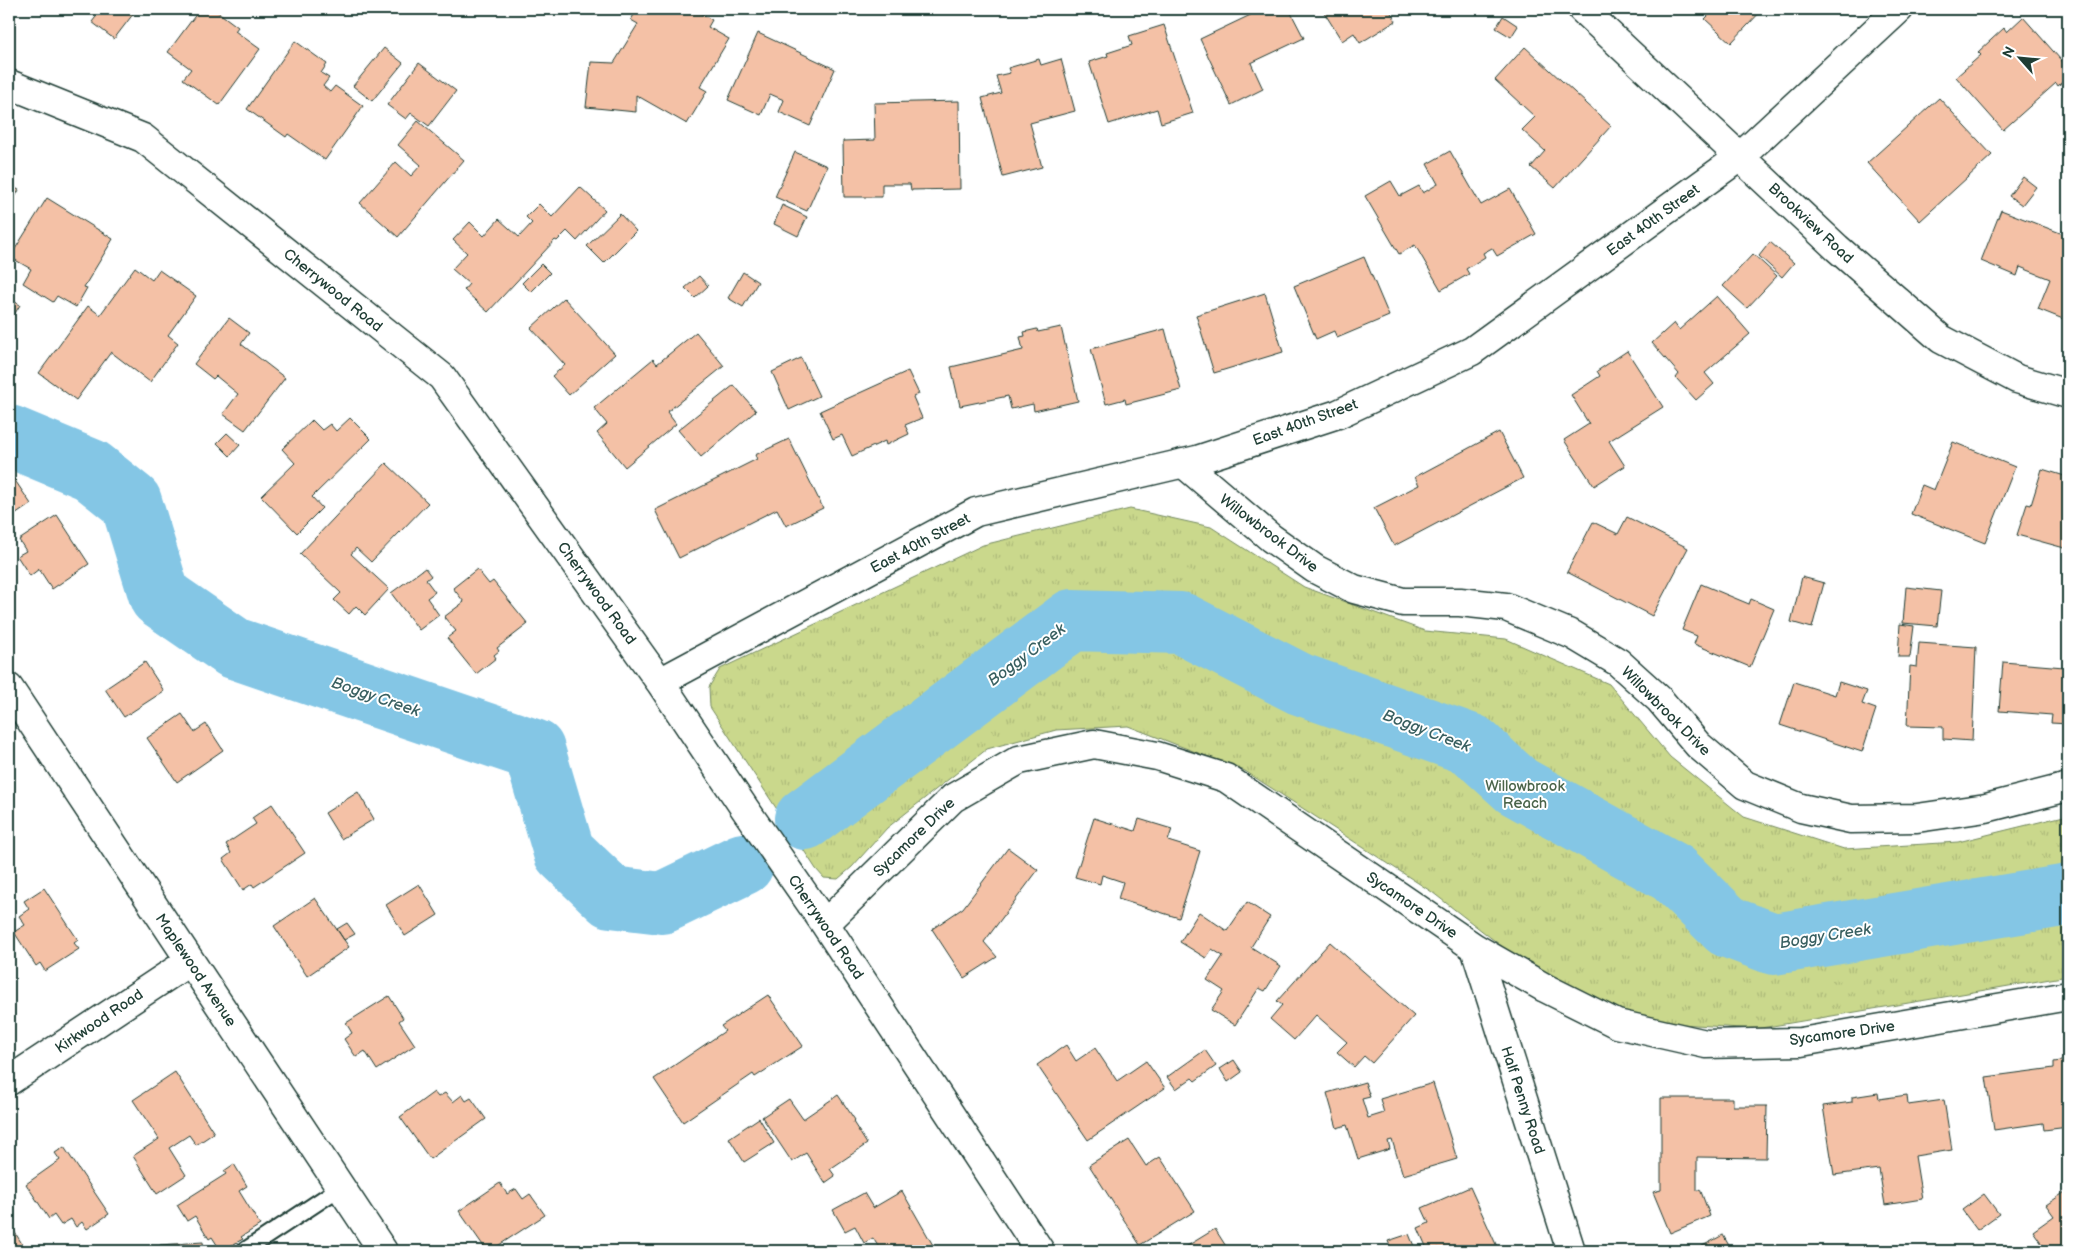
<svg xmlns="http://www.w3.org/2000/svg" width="2077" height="1260" viewBox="0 0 2077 1260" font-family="'Balsamiq Sans',sans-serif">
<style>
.park{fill:url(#park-tufts);stroke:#748a60}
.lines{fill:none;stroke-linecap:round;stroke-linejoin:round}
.river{stroke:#84c6e5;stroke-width:62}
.building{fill:#f4c1a6;stroke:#1f3d34}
.service-casing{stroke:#1f3d34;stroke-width:19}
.minor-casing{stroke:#1f3d34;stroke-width:31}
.service{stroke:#fff;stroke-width:15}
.minor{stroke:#fff;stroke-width:28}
.labels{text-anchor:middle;stroke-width:4;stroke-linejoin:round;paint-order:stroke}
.street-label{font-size:15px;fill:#1f3d34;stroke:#fff}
.park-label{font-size:15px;fill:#4a644a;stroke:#fff}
.water-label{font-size:16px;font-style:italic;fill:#385f60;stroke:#fff}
</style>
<defs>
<pattern id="park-tufts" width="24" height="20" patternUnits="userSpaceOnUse" patternTransform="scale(1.25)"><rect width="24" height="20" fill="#cad88c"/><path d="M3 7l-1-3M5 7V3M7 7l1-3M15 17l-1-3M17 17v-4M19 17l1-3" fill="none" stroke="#adba79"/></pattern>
</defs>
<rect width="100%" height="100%" fill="#fff"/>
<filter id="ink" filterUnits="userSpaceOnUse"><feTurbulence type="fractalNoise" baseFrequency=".02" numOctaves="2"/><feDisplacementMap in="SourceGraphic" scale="10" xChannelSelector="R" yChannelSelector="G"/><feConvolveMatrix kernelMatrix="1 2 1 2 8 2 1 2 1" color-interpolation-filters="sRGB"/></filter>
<g filter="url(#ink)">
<path class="park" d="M1130,509l81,18 93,60 121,44 81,8 103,45 61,73 74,60 100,32 114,-7 110,-27v161l-313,53 -89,-6 -70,-21 -65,-33 -99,-77 -187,-121 -117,-45 -72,4 -69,19 -100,79 -35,39 -14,12 -14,-1 -8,-9 -106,-162 -1,-20 11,-18 263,-124z"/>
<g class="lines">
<path class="river" d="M9,436l82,34 40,32 29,95 74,51 300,102 30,102 47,45 51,6 81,-39
M805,819l267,-199 109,3 119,61 172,61 45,41 156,87 55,54 46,17 294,-49"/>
</g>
<path class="building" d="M102,9h35l-23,30 -22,-17z
M200,9h14l24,18 -3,4 25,18 -41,56 -36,-26 8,-10 -23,-17z
M637,9h57l18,11 -4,7 21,12 -29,48 7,4 -20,33 -51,-29v17l-50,-5 5,-45 23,1 24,-39 -7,-4z
M1263,9h26l15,29 -53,25 12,26 -32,16 -31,-66z
M1322,9h67l7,12 -36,22 -6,-10 -12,8z
M1707,9h56l-32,34 -26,-24 6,-6z
M1503,16l15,10 -7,11 -15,-9z
M2023,17l45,51v9l-10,9 -2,-3 -53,47 -47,-53 25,-22 -3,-3 26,-24 3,4z
M1164,25l29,88 -32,10 -4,-14 -48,15 -20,-62 19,-6 -1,-3 25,-8 -3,-9z
M758,33l77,36 -25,57 -31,-14 5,-12 -14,-6 -9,21 -33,-15z
M295,41l32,23 -6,9 8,5 -6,8 7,6 5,-6 28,20 -38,54 -37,-26 -2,3 -39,-28z
M1525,47l86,79 -56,62 -24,-21 14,-16 -23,-21 13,-13 -40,-37z
M384,48l19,15 -31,38 -19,-15z
M1039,59l2,6 20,-6 14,52 -45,12 12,44 -39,10 -21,-79 19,-5 -5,-17 14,-3 -2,-5z
M419,63l37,28 -27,35 -18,-13 -5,6 -19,-14z
M1939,98l53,57 -72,66 -53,-58z
M959,101l1,88 -49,1 -1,-6h-28v13h-38l-1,-56 32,-1 -1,-37z
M418,121l46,39 -66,77 -38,-34 36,-41 15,14 10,-11 -23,-20z
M1450,151l31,54 29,-16 26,45 -39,22 -5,-8 -9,5 2,4 -19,12 3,5 -28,16 -26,-45 -16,9 -34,-58 26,-15 9,15 19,-10 4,7 15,-9 -11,-20z
M795,152l32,14 -20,45 -32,-14z
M2023,177l13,10 -14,18 -13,-9z
M9,185l10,5 -10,18z
M580,187l25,23 -28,31 -10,-10 -10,10 -2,-1 -67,72 -24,-22 5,-6 -17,-15 15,-16 -14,-13 17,-18 14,14 15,-17 20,18 13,-14 -6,-6 13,-13 13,13z
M47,198l66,41 -29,48 3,1 -11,19 -19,-11 -4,6 -30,-19 8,-14 -21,-12z
M782,205l25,12 -9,19 -24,-12z
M2001,210l67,26v85l-30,-12 12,-30 -30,-12 -3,9 -36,-15z
M620,214l16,17 -32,32 -17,-17z
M1770,242l24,21 -12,14 -23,-21z
M1753,254l24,22 -30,32 -24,-22z
M1364,257l25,59 -52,22 -3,-7 -18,8 -22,-53z
M541,264l9,9 -19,19 -9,-9z
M135,267l17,13 7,-10 37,26 -28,39 10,8 -28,39 -39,-30 -35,48 -37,-27 49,-67 12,9z
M743,272l15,10 -15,25 -15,-9z
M699,276l9,10 -13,12 -10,-10z
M1265,293l18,59 -69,21 -18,-58z
M1717,296l33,38 -45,39 9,11 -18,16 -20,-22 3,-4 -27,-31 22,-20 5,7z
M9,298l11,7 -11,18z
M564,298l51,56 -46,41 -17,-19 13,-11 -34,-37z
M229,318l20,15 -8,11 44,34 -40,52 -22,-16 15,-20 -22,-18 -3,3 -19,-15z
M1061,327l17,74 -44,10 -1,-7 -22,5 -3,-13 -48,10 -9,-39 72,-17 -3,-13 5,-1 -1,-4 13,-3 1,3z
M1165,329l16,61 -55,14 -1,-5 -19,5 -15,-55z
M696,332l28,34 -57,46 9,12 -51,43 -28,-34 10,-9 -13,-16 59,-49 4,5z
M1627,351l36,56 -54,34 16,25 -31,20 -30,-46 25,-16 -18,-29 29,-19 -3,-5z
M801,358l18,38 -30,14 -17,-38z
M908,371l11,23 -6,3 9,21 -17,7 4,9 -23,11 -1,-4 -33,15 -10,-21 -9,4 -13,-28z
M734,385l22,26 -55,46 -23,-27z
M350,418l21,21 -59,58 10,11 -25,25 -36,-37 34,-33 -13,-14 30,-29 10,10 8,-6 6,7z
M1499,432l24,46 -129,68 -20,-38 45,-23 -4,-8z
M227,433l13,12 -10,11 -13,-13z
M789,439l34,69 -37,18 -9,-17 -98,49 -24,-48 102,-51 -2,-4z
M1953,442l62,25 -30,76 -74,-29 11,-29 12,5z
M386,463l42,40 -57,59 -15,-14 -5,6 38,35 -24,26 -9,-9 -7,8 -15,-14 7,-7 -41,-39z
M2042,469l26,8v72l-51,-14 10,-31 4,1z
M10,473l21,31 -22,15v-45z
M57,515l32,49 -37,25 -13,-20 -9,7 -13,-20 9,-5 -7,-11z
M1627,517l61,31 -36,68 -85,-44 26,-50 25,12z
M425,568l6,8 -5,4 9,12 -8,6 12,17 -20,15 -28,-37z
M477,569l12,15 4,-3 35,43 -31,24 2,3 -5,4 2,3 -20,16 -29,-36 9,-7 -12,-14 20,-15 -11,-14z
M1802,577l22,6 -12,45 -21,-6z
M1701,584l48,20 2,-5 23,10 -24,58 -56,-23 3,-8 -15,-6z
M1906,587l35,4 -4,35 -34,-3z
M1900,624l14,2 -4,31h-12z
M1919,643l57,4 -4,94 -29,-2v-12l-36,-1 3,-60 7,1z
M2065,651h3v73l-17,-1 1,-8 -53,-4 4,-49 61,5z
M145,662l19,29 -40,26 -19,-28z
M1794,682l41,13 4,-13 28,9 -5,13 14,5 -14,43 -82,-27z
M182,714l12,18 12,-8 17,26 -46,32 -30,-44z
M358,792l16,27 -33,20 -16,-26z
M272,804l33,49 -51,34 -2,-3 -9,6 -20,-31 8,-6 -5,-9 30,-20 -4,-6z
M1094,818l41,13 4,-12 33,10 -4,12 32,10 -21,67 -61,-19 5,-17 -21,-7 -2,9 -25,-7z
M1008,848l30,22 -54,72 13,15 -33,21 -32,-49 31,-21z
M419,884l19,31 -33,21 -19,-31z
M44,888l34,52 -4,3 5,6 -34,22 -5,-8 -4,3 -22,-34 11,-7 -6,-9 10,-7 -5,-8z
M315,898l34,49 -42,29 -33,-50z
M1247,902l23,15 -19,30 30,19 -16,25 -6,-3 -24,37 -24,-15 13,-19 -17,-11 16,-24 -11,-7 -6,9 -26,-16 19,-30 28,19z
M347,923l8,11 -11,6 -7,-11z
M1330,942l84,74 -42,47 -8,-7 -10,11 -17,-15 10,-10 -31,-27 -22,25 -24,-21 12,-14 -5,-4z
M768,995l35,51 -48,31 -2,-3 -70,48 -29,-43 71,-48 -4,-5z
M389,996l14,22 -4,3 16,24 -38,25 -12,-19 -9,6 -12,-18 8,-6 -6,-10z
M1066,1045l10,16 19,-13 22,33 29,-20 19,27 -77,52 -51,-75z
M1205,1050l11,16 -21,15 -3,-3 -16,11 -9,-12z
M1234,1060l8,12 -14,10 -8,-13z
M2068,1060v67l-24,3 -1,-7 -49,7 -8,-53 68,-9v-6z
M175,1072l39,61 -18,12 -7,-10 -20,13 17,27 -29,19 -24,-38 26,-17 -26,-39z
M1365,1082l5,15 -8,2 6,19 16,-5 -4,-14 53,-16 24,76 -54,16 -11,-35 -4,1 2,8 -32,10 -11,-34 -10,3 -10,-35z
M434,1092l4,5 7,-4 8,9 9,-7 4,6 5,-3 15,21 -56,40 -30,-42z
M1878,1093l1,6 28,-4 1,10 36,-5 8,50 -37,6 7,43 -37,6 -6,-36 -45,6 -11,-69 29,-4v-5z
M838,1095l17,25 -2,2 14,22 -37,25 5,7 -10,7 -19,-30 -14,9 -30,-45 27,-18 14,20z
M1661,1098h72v8h34l-1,52 -69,-1v34l3,-2 10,27 -40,17 -17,-41 8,-2z
M759,1118l15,25 -30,19 -15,-24z
M1129,1140l17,26 14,-9 35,54 -55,34 -51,-80z
M64,1147l45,67 -22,15 -5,-7 -6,5 -5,-8 -10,6 -7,-10 -5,4 -23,-35 34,-24 -5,-7z
M234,1164l13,22 -8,5 21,34 -19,12 2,2 -22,12 -9,-14 -3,2 -14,-23 -8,5 -10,-16 49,-31 -2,-3z
M500,1183l7,11 9,-5 7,10 7,-5 15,21 -55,36h-3l-28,-40z
M1470,1187l29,64h-58l-2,-3 -11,3 -10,-23 11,-5 -7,-15z
M2068,1190v61h-21l-14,-20 21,-15 -8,-11z
M902,1191l32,56 -7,4h-46l-8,-13 -9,5 -9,-17 -10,5 -12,-21 31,-17 9,15z
M1984,1194l15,20 -22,16 -15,-20z
M9,1223l15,24 -7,4h-8z
M1215,1229l14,22h-50z
M1409,1234l7,17h-24l-4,-10z
M1723,1235l9,16h-39z
M203,1242l1,9h-43l-1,-6z
M2010,1246l3,5h-11z"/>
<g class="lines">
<g class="service-casing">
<path id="service" d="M244,1251l97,-64"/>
</g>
<g class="minor-casing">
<path id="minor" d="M1582,9l255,239 104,91 76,40 51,15
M9,84l134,54 299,239 218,305 85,127 80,115 215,327
M1183,463l88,75 44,31 39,20 49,13h57l46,5 67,28 45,27 41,37 39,46 47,40 56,23 50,11 66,-1 69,-10 82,-21
M660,682l316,-170 221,-52 141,-46 134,-63 269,-195 158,-147
M9,688l374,563
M825,924l128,-126 66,-38 75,-16 63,12 69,22 249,170 70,40 72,36 89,20 95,-2 267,-46
M1475,948l96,303
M9,1081l181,-120"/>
</g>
<use href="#service" class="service"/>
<use href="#minor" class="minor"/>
</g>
</g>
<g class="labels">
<g class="street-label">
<text transform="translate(1653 220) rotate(-36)" y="5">East 40th Street</text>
<text transform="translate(1811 223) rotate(43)" y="5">Brookview Road</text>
<text transform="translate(333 290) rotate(39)" y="5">Cherrywood Road</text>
<text transform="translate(1305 422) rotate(-20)" y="5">East 40th Street</text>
<text transform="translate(1269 533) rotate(37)" y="5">Willowbrook Drive</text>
<text transform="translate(920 543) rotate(-28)" y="5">East 40th Street</text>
<text transform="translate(597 593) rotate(54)" y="5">Cherrywood Road</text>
<text transform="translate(1666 711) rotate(45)" y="5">Willowbrook Drive</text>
<text transform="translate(914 837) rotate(-44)" y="5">Sycamore Drive</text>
<text transform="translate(1412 905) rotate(34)" y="5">Sycamore Drive</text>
<text transform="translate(826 927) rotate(56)" y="5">Cherrywood Road</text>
<text transform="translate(196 970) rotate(56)" y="5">Maplewood Avenue</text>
<text transform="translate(99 1021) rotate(-34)" y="5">Kirkwood Road</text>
<text transform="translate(1842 1033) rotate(-8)" y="5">Sycamore Drive</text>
<text transform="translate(1523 1100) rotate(72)" y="5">Half Penny Road</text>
</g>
<g class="park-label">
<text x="1525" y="791">Willowbrook<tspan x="1525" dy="17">Reach</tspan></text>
</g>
<g class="water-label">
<text transform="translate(1026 654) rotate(-37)" y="6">Boggy Creek</text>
<text transform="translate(376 696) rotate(19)" y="6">Boggy Creek</text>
<text transform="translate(1427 730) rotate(21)" y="6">Boggy Creek</text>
<text transform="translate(1825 935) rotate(-9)" y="6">Boggy Creek</text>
</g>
</g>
<rect width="2077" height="1260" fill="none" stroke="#fff" stroke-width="30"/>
<rect x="15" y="15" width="2047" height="1230" fill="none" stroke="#1f3d34" stroke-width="2" filter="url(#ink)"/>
<g transform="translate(2020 58) rotate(297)" stroke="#ffffff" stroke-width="4" paint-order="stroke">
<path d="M0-4L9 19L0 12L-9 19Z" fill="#1f3d34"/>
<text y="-8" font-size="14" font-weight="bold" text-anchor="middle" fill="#1f3d34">N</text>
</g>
</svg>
